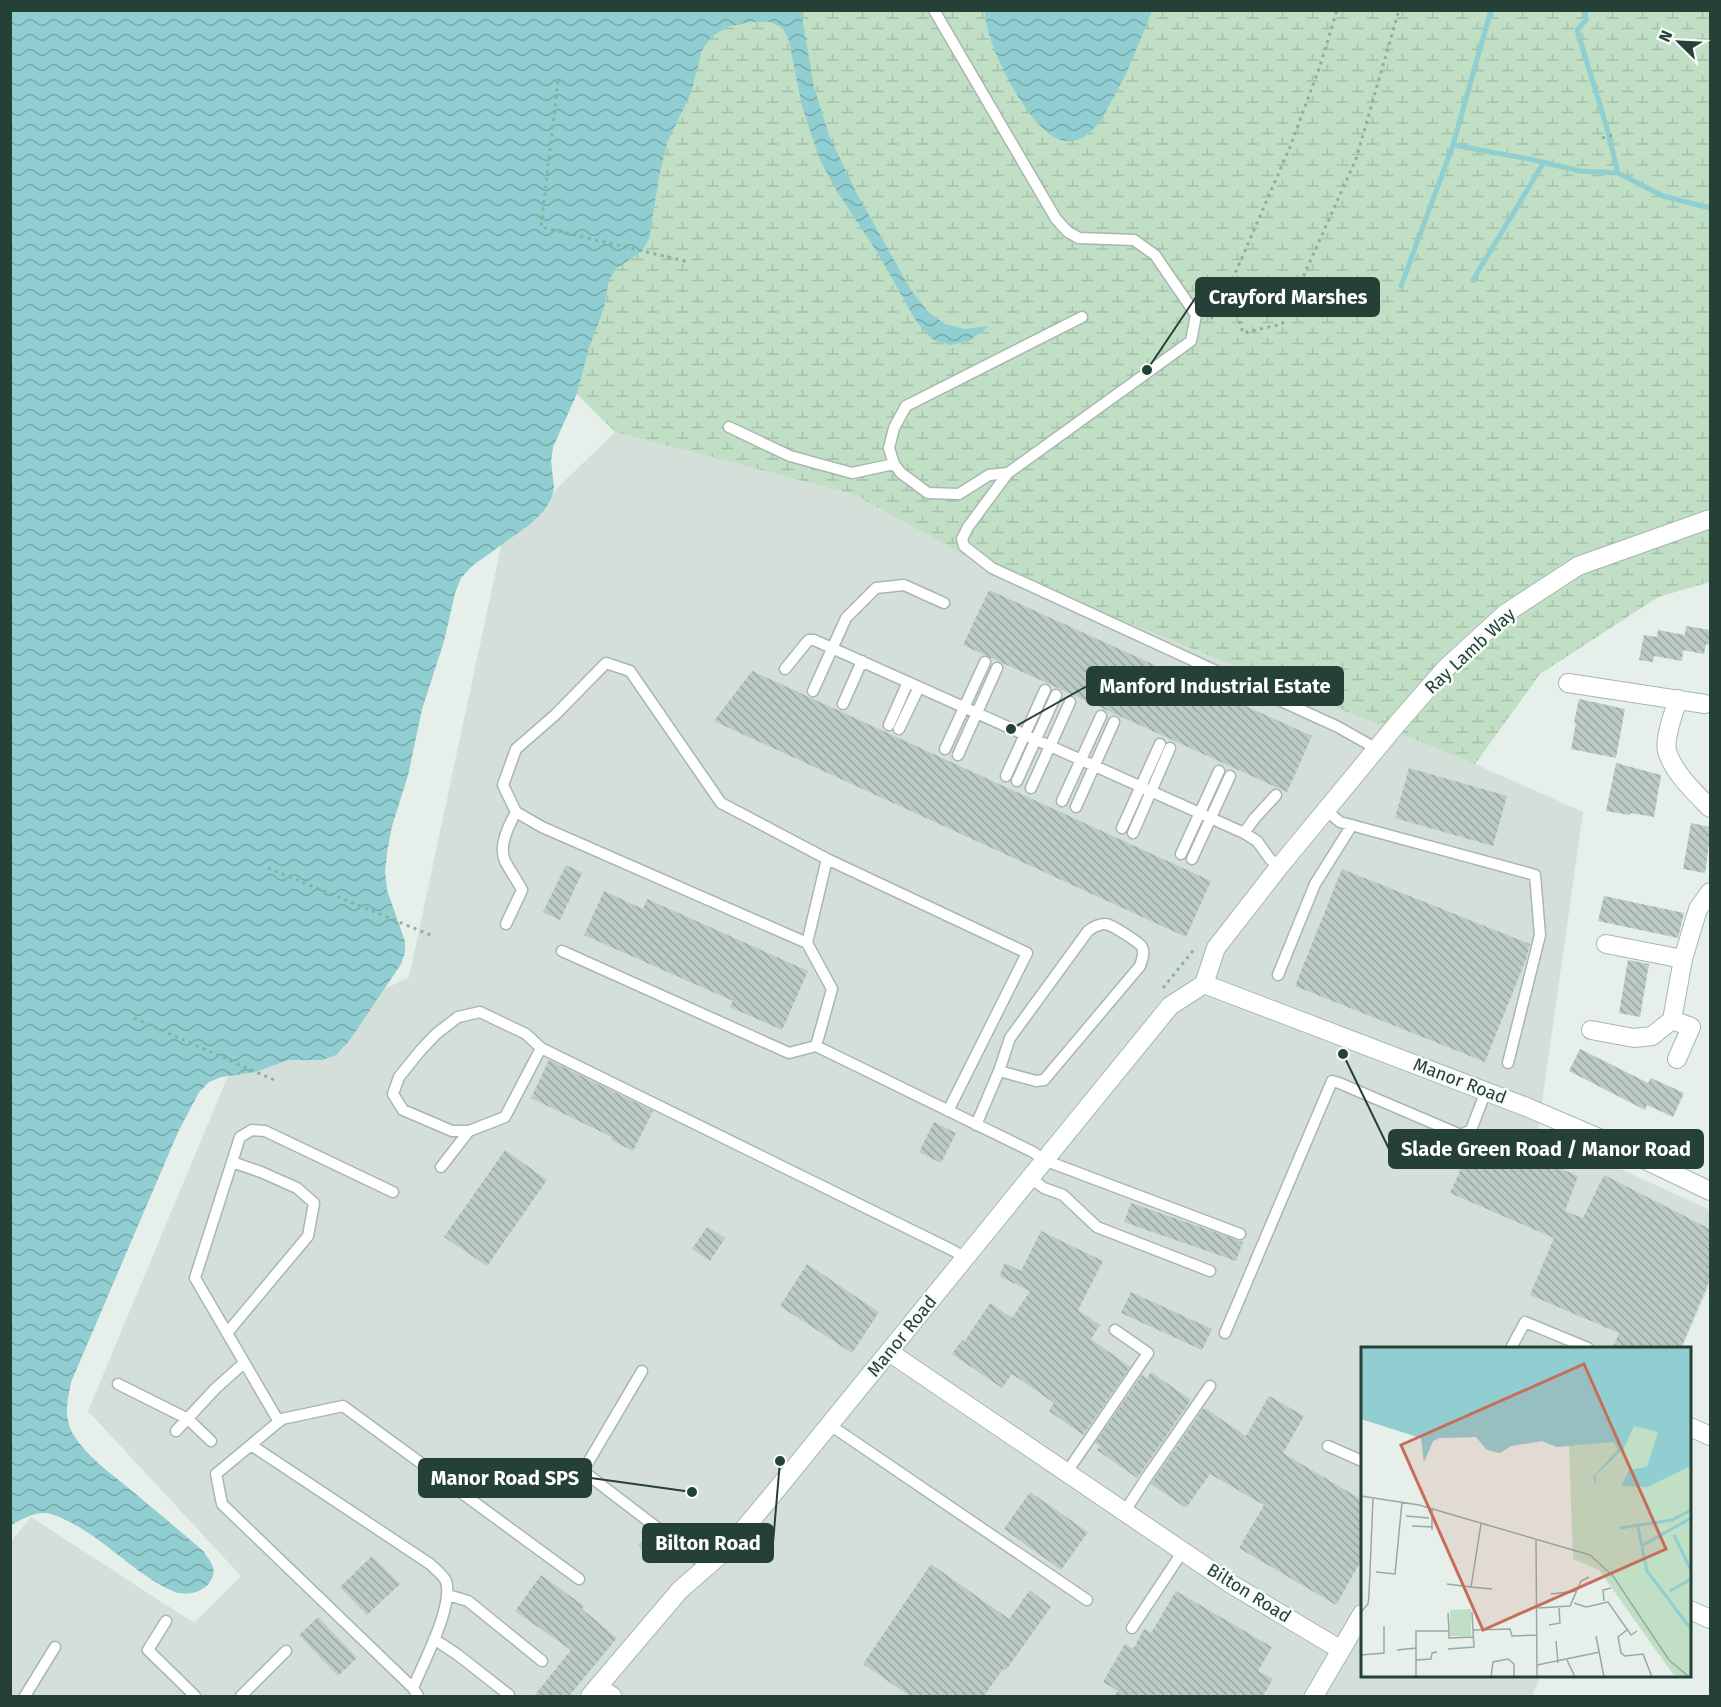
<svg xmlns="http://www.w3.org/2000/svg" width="1721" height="1707" viewBox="0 0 1721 1707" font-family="'Fira Sans',sans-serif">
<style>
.built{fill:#d4dfd9}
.wetland{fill:url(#wetland-marsh)}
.water{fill:url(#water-waves)}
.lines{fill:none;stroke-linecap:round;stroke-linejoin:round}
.stream{stroke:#90ced2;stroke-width:5}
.building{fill:url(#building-back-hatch)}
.lane-casing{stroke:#a8b7b1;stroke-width:13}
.street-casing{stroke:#a8b7b1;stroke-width:20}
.secondary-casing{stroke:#a4bab1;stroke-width:20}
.path{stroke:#87b2a1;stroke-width:3;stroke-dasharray:3 4.5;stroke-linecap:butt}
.lane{stroke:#fff;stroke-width:10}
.street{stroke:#fff;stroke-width:18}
.secondary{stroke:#fff;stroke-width:18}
.labels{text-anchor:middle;stroke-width:5;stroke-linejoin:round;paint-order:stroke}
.street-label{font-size:18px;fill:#254137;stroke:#f7fbf9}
.inset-river{fill:none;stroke:#90ced2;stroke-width:3}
.inset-road{fill:none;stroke:#99a9a2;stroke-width:1.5}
.view{fill:#c76e5a;fill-opacity:0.15;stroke:#c76e5a;stroke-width:3}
.inset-edge{fill:none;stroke:#254137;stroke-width:3}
.leader{fill:none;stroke:#254137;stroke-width:2}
.callout-dot{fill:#254137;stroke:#f7fbf9;stroke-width:2}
.callout{fill:#254137;stroke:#254137;stroke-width:2}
.callout-label{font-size:20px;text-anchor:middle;font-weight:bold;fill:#fff}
</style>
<defs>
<pattern id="wetland-marsh" width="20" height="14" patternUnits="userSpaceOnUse" patternTransform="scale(1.5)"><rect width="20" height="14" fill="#c0dfc5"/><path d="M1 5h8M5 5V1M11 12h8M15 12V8" fill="none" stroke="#a5c1aa"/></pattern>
<pattern id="water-waves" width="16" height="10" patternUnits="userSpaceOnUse" patternTransform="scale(1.5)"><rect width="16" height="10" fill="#90ced2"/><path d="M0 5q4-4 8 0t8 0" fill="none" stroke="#75a9ab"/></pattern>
<pattern id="building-back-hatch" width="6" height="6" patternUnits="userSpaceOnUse" patternTransform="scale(1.5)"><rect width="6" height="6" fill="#bbcac3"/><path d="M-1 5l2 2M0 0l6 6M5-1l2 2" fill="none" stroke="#98a69f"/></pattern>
</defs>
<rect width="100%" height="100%" fill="#e6efea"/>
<path class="built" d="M615,432l238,62 118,64 504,206 108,48 -45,319 172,79v74l-28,64h-320v328h179l-9,20h-1521v-155l20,-24 163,106 47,-47 -153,-165 145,-347 176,-87 93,-435z"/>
<path class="wetland" d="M415,11h1295v571l-52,15 -118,77 -65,90 -505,-206 -117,-64 -238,-62 -38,-38 -24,53 -2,14 3,27 -3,12 -8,12 -14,13 -57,41 -11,12 -6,15 -11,48 -22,68 -14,66 -16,51 -5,26 -2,20 2,18 18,52v10l-4,12 -52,77 -13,14 -14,5h-34l-33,12 -34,5 -12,5 -10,10 -21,40 -107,250c-3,15 -7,31 -1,46 11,25 42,46 62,63 24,20 48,40 71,60 6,9 15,18 8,29 -6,11 -20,15 -32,13 -14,-4 -28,-14 -40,-22 -24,-18 -57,-47 -85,-56 -16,-6 -29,3 -43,10z"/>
<path class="water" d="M11,10l790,1 13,76 15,48 27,57 55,98 17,22 17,12 19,5 25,-3 -20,15 -19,4 -18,-6 -16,-18 -37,-66 -41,-62 -18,-33 -18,-54 -13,-65 -6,-13 -13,-6h-20l-23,5 -16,10 -9,13 -11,43 -24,50 -8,34 -10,62 -7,12 -26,18 -7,11 -5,28 -15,40 -12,45 -24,54 -2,14 3,27 -3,11 -8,13 -14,13 -57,41 -11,12 -6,15 -11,48 -22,68 -14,66 -16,51 -5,26 -2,20 2,18 18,52v10l-4,12 -52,77 -13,14 -14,5h-34l-33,12 -34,5 -12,5 -10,10 -21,40 -107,250c-3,15 -7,31 -1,46 11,25 42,46 62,63 24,20 48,40 71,60 6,9 15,18 8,29 -6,11 -20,15 -32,13 -14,-4 -28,-14 -40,-22 -24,-18 -57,-47 -85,-56 -16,-6 -29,3 -43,10z
M985,11v-1l167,1c-13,31 -24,62 -41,91 -6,11 -11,22 -21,30 -8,8 -19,11 -29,8 -32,-9 -77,-98 -76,-129z"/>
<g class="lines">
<path class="stream" d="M1585,10l1,10 -9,10 30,98 11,45
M1453,145l76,14 51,12 38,2 45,23 47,12
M1473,280l71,-118
M1401,286l52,-141 38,-135"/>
</g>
<path class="building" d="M989,590l323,146 -25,56 -324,-147z
M1686,626l24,4v15l-4,-1 -2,10 -21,-4 -1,11 -28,-5 -1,6 -14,-2 5,-25 13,2 1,-7 27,5z
M752,671l459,210 -25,56 -472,-216z
M1579,699l46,10 -9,49 -45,-9 5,-26h-2z
M1616,763l45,12 -7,42 -23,-4 -1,2 -24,-4z
M1409,768l98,28 -14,50 -98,-28z
M1691,823l19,4v10l-5,36 -22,-4z
M566,865l16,8 -22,47 -17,-8z
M1342,869l188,75 -4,15 -41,103 -190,-76z
M604,891l39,18 4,-10 161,72 -26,59 -52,-23 3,-6 -149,-66z
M1604,896l80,17 -6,25 -80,-17z
M1628,960l21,4 -9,53 -21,-4z
M1580,1049l68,34 3,-5 33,15 -11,24 -26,-12 -2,5 -76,-39z
M549,1060l104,51 -20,40 -22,-11 1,-3 -81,-39z
M934,1122l22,11 -15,30 -22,-11z
M1478,1133l100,43 -13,35 18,7 21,-43 106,54v50l-29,69h-68l6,-15 -89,-38 24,-57 -104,-45 25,-56z
M505,1150l42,30 -60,86 -43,-29z
M1131,1203l112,39 -7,19 -112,-39z
M707,1227l18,11 -15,23 -18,-12z
M1041,1231l62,30 -25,49 22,15 -9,14 39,28 -47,68 -34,-24 5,-8 -42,-29 -10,14 -50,-34 10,-14 2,2 26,-39 22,15 18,-27 -31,-15 6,-13 16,8z
M807,1264l72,48 -27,41 -72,-47z
M1131,1292l81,37 -10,21 -81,-37z
M1151,1372l40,28 -54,78 -40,-28 3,-4 -5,-3 47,-68 5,4z
M1269,1396l35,20 -21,37 79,47v59l-26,46 -97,-57 25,-43 -54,-31 -24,34 -35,-24 52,-75h3l40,27z
M1030,1492l58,40 -27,38 -57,-41z
M655,1535l9,8 6,10 -21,11 -11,-20z
M372,1556l28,28 -33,31 -27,-28z
M931,1564l78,55 21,-29 21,17 -45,63 -3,-1 -19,27h-74l-47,-32z
M541,1575l43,31 -2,3 35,29 -48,58h-35l37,-46 -56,-39z
M1176,1591l96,56 -14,24 15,8 -10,17h-149l4,-5 -15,-9 22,-38 8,5 11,-20 7,4z
M318,1617l39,41 -19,18 -39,-41z"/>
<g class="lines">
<g class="lane-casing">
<path id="lane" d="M934,10l122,209 12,13 11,6 55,2 21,15 41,60 -5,26 -183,132 -40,54 -6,12 2,7 28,22 346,159 39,22
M729,427l61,29 62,17 42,-9
M1008,473l-19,2 -30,19 -31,-1 -27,-20 -7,-9 -5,-16 5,-20 12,-22 176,-89
M785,669l21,-26 3,-3h5l430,193 13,8 13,18 9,8
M813,691l33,-73 30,-30 28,-3 40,18
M843,704l19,-43
M889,725l19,-43
M899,729l20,-42
M945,749l40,-87
M958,755l39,-87
M1006,776l39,-86
M1017,781l39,-86
M1031,788l39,-86
M1062,801l39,-85
M1076,807l38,-85
M1327,811l13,11 195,53 5,60 -32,128
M1122,828l38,-84
M1133,833l37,-85
M1244,833l10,-14 22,-24
M1181,854l38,-83
M827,859l200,94 -79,158
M1192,859l38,-83
M506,924l16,-34c-5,-10 -12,-19 -17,-29 -7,-15 4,-36 11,-49
M807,943l-265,-116 -26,-15 -13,-27 13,-36 39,-34 51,-52 24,8 91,132 106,56 -20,84 25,46 -16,57 217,106 11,8 196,74
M562,951l227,102 27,-7
M1278,975l37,-91 37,-59
M541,1048l-15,-14 -46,-22 -22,5 -22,17 -16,17 -21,26 -6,17 10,16 49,21h17l36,-14 36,-69 411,202 12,7
M976,1125l23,-54 11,-33 78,-107c5,-4 11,-7 18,-7 6,1 33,18 36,23 3,6 0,13 -2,19l-96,114 -8,1 -37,-10
M441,1167l28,-36
M1030,1178l14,10 19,7 34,32 113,44
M227,1333l81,-97 6,-33 -17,-15 -36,-16 -29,-10
M1225,1333l107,-252 7,2 122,52 10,-5 15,-39
M1511,1348l14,-26 63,26
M642,1371l-59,100 124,95
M118,1384l70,35 23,22
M279,1422l-84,-144 45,-141 12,-7 13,1 128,61
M830,1425l257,175
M176,1431l40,-43 28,-25
M251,1445l179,119c5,5 13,11 16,17 8,25 -23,82 -33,107
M1328,1446l34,15
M1067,1472l81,-119 -33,-23
M1125,1511l22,-34 63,-91
M448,1595l20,6 74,60
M166,1621l-18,29 47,46
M1132,1628l51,-77
M434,1639l24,16 51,40
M25,1696l30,-49
M241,1696l45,-45
M418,1696l-5,-8 -191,-184 -6,-30 66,-55 61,-13 236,173"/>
</g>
<g class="street-casing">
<path id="street" d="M1568,683l137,21
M1678,699c-4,13 -14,39 -11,52 6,21 28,42 43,57
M1606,944l77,15
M1204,984l12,-36 63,-81 118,-143 48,-55 61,-56 72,-47 132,-47
M1591,1030l43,8 18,-2 20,-16
M1677,1059l14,-32 -19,-7 11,-61 15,-50 12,-17
M889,1352l342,232 110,66 21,-36
M1690,1427l20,9
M1690,1610l20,9
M598,1687l14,9
M1314,1696l27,-46"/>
</g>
<g class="secondary-casing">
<path id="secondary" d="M590,1696l90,-106 47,-41 42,-50 401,-493 34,-22 320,122 75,32 111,53"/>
</g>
<path class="path" d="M558,81l-17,146 148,35
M1602,138l14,-4
M1229,285l14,48 39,-9 74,-165 43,-149
M1211,319l23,-43 56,-129 30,-81 17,-56
M268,868l165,68
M1163,988l33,-41
M134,1018l140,62"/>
<use href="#lane" class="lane"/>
<use href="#street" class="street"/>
<use href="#secondary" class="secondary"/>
</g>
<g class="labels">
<g class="street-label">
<text transform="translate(1470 651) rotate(-43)" y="6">Ray Lamb Way</text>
<text transform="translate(1460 1081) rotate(21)" y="6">Manor Road</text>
<text transform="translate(902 1336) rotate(-51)" y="6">Manor Road</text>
<text transform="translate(1249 1593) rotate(32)" y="6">Bilton Road</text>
</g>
</g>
<g transform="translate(1361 1347)">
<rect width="330" height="330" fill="#e6efea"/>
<path d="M110,262v27h-21v-26z" fill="#c0dfc5"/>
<path d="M0,30l330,9v291h-16l-76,-107 -26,-11 -4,-114 -12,2 -15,-6 -31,5 -11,7 -13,-3 -11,-13 -37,1 -6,3 -9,21 -3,-24 -60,-19z" fill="#c0dfc5"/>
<path d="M0,0h330v119l-44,21 -26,-1 8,-16 18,-3 11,-35 -24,-6 -10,22 -28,27v11l-3,-9 25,-28 -4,-7 -57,5 -15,-6 -31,5 -11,7 -13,-3 -11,-13 -37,1 -6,3 -9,21 -3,-24 -60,-19z" fill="#90ced2"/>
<path class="inset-river" d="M277,180l9,44 44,58M259,181l52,-8 19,-10M313,188l17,35M282,198l48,-27M309,244l21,-12"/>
<path class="inset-road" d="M0,149l58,9 171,50 23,21 56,84 20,17M71,162v21M45,169l23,2M120,177l-10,63 21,2M51,179l21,1M175,193l1,137M15,225l19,2 7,-72M86,237l24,3M190,247l26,-3M243,254l-1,-11 8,-2M213,256l12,4 22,-5 23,33 6,-4M177,261l32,-2 11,-25 8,-4M0,265l7,-8 1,-9 4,-97M87,266l1,18M188,278l11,-2 -1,-15M267,282l-10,8 3,16 4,3 18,-2 9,23M112,283l37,-1 2,7 25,-1M235,289l8,41M195,294l2,22M87,302l26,-2 -2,-35M36,303l19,-2M0,308l23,-2v-27M55,313l15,-1 1,-6 5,-1M206,313l8,17M176,318l63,-13M55,330v-46h33v7l24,-1M130,330l2,-15 15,-3 6,5v13"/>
<path class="view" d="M223,17l82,185 -183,81 -82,-185z"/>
<rect width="330" height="330" class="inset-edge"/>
</g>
<path class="leader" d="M1147 370L1196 297M1011 729L1087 686M1343 1054L1389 1149M692 1492L591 1478M780 1461L773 1543"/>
<g class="callout-dot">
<circle cx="1147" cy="370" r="6"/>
<circle cx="1011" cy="729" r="6"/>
<circle cx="1343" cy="1054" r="6"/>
<circle cx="692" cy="1492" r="6"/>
<circle cx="780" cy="1461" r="6"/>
</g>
<g class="callout">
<rect x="1196" y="278" width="183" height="38" rx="6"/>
<rect x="1087" y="667" width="256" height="38" rx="6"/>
<rect x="1389" y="1130" width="314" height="38" rx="6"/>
<rect x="419" y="1459" width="172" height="38" rx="6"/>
<rect x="643" y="1524" width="130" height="38" rx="6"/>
</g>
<g class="callout-label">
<text x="1288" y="304">Crayford Marshes</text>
<text x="1215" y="693">Manford Industrial Estate</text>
<text x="1546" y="1156">Slade Green Road / Manor Road</text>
<text x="505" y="1485">Manor Road SPS</text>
<text x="708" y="1550">Bilton Road</text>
</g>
<rect width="1721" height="1707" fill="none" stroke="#254137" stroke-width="24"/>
<g transform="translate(1679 42) rotate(294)" stroke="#f7fbf9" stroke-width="4.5" paint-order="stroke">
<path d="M0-4.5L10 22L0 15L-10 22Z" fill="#254137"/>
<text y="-9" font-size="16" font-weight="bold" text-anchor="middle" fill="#254137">N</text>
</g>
</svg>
